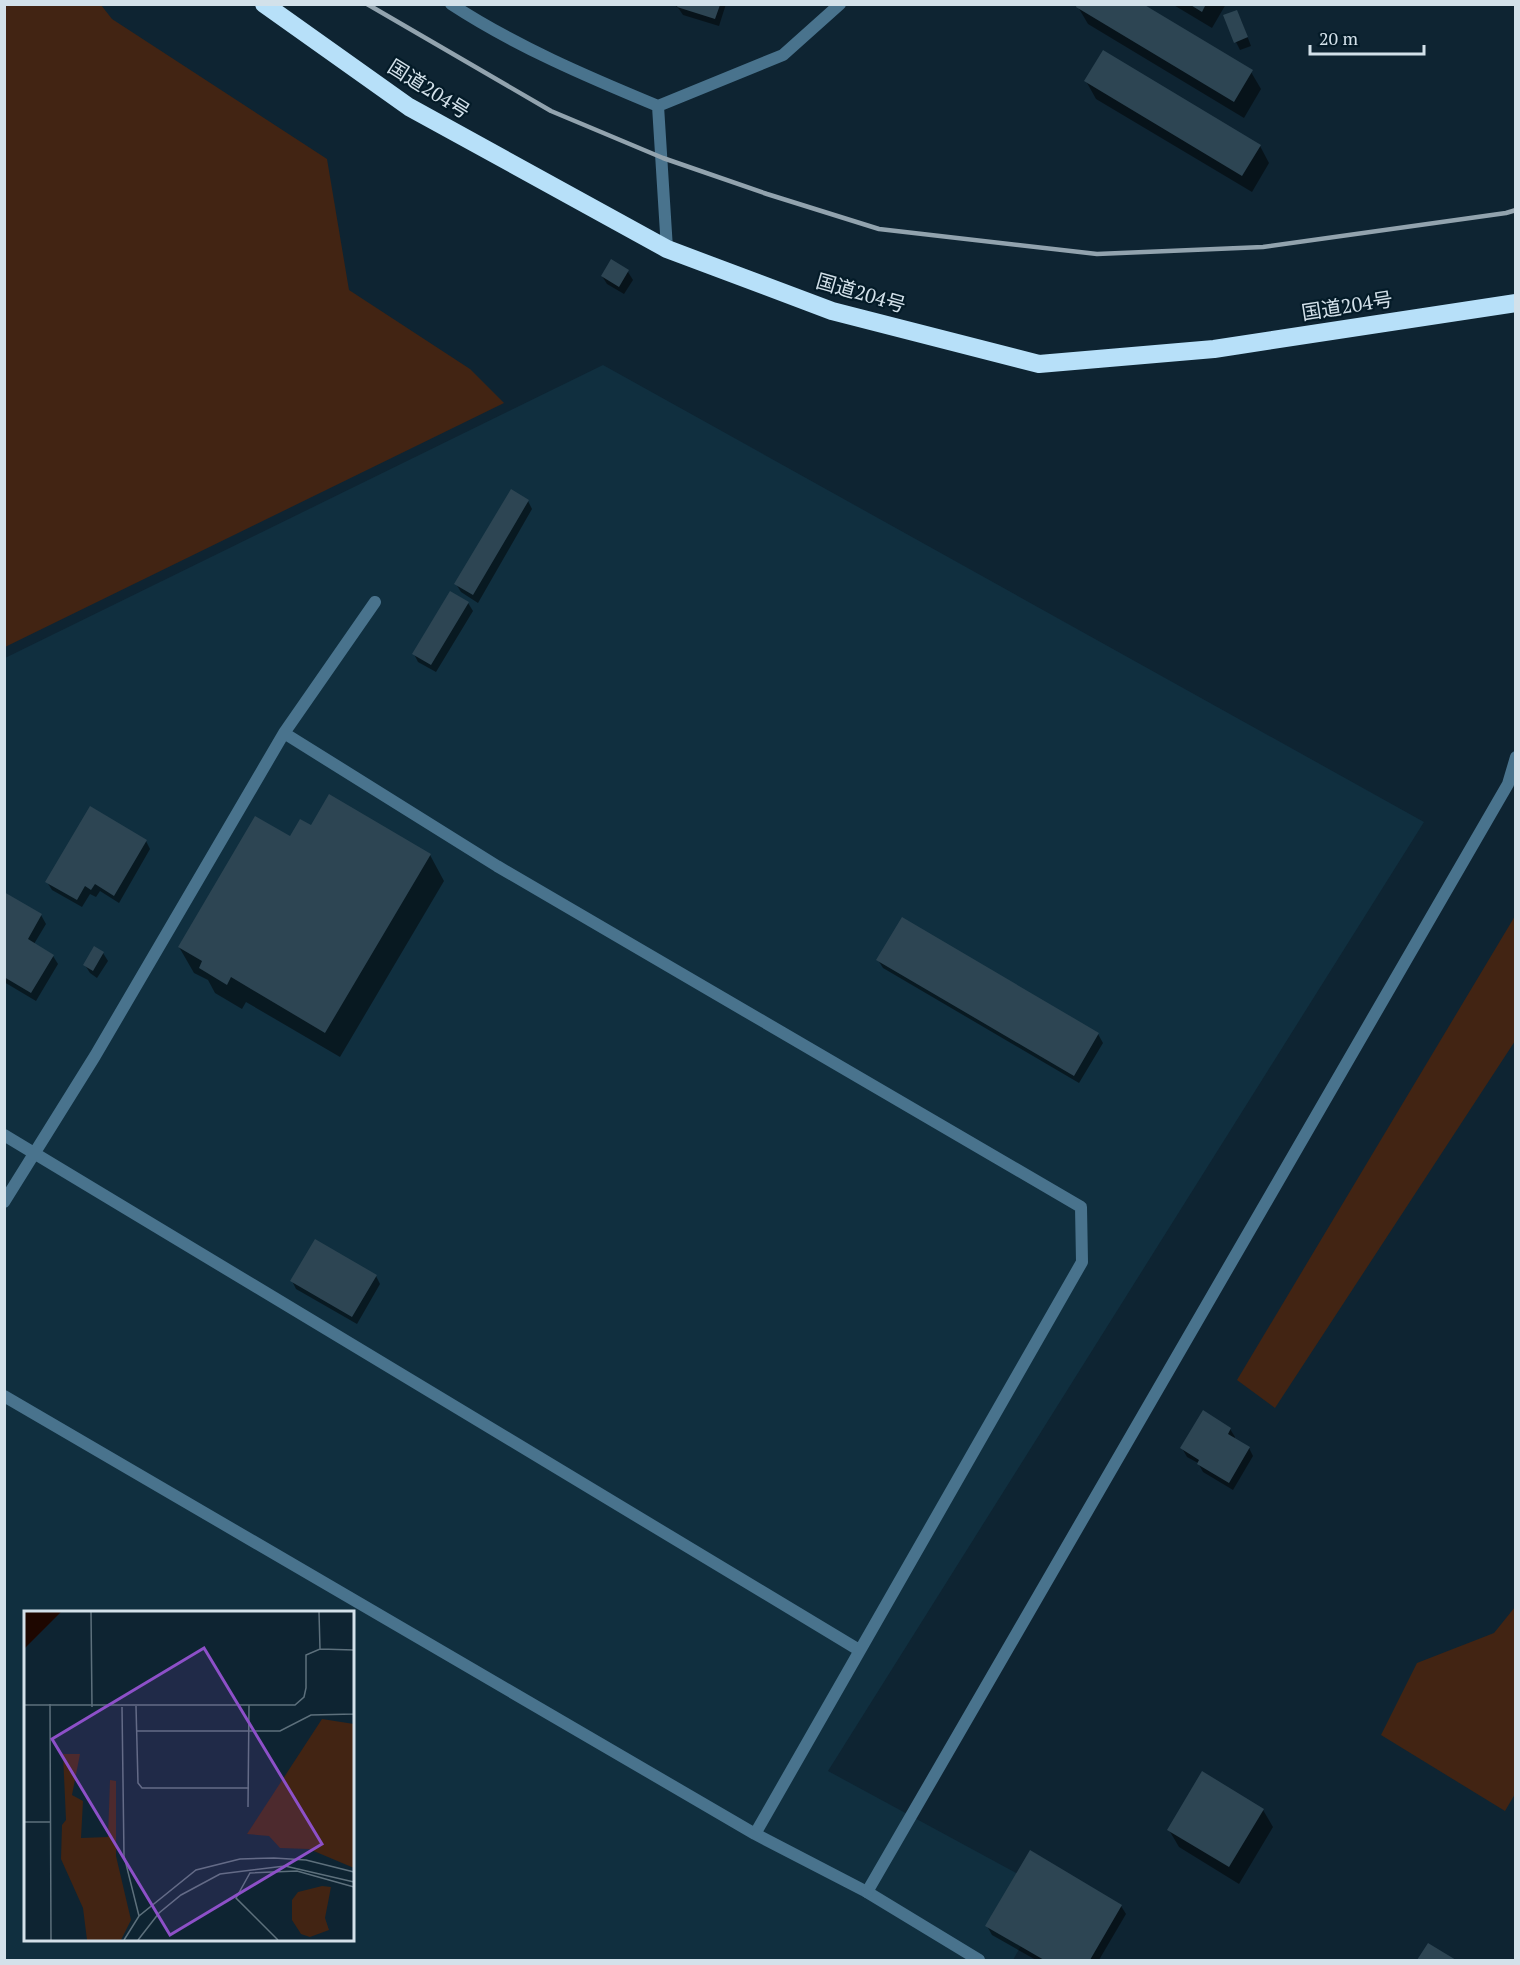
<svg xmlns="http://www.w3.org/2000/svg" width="1520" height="1965" viewBox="0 0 1520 1965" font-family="'PT Serif','Noto Sans JP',serif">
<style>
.built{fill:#102f3f;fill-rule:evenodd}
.green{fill:#422413}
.shadow{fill:#0007}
.building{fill:#2d4553}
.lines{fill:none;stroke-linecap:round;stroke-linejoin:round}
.lane{stroke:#49738d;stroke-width:12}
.street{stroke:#49738d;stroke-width:12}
.highway{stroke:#b7e0f9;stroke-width:18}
.rail{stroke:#92a3ae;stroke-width:4.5}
.labels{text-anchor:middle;stroke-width:4.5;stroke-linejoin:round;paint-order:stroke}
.street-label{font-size:20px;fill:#d3e1ea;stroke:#041b28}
.inset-road{fill:none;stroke:#5d707c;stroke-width:1.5}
.view{fill:#8d50c8;fill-opacity:0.15;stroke:#8d50c8;stroke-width:3}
.inset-edge{fill:none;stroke:#d3e1ea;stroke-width:3}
</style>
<rect width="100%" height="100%" fill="#0e2432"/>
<path class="built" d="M603,365l821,457 -596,949 223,121 -38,68h-1008v-1302zM26,1612h326v328h-326z"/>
<path class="green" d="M5,4l96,1 11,14 215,140 22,131 121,79 34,34 -499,244z
M1515,916v125l-240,367 -38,-28z
M1515,1607v187l-10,17 -124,-76 36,-72 77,-30z"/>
<path class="shadow" d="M674,4h52l-7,22 -36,-11 -4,-6z
M1172,4h54l-14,24z
M1078,7l173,65 10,17 -17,29 -156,-94z
M1241,20l10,26 -11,4 -4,-8z
M1086,81l174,65 9,17 -17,29 -156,-93z
M611,261l17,11 5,8 -9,14 -17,-10 -5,-8z
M528,501l4,8 -54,94 -17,-11 -5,-8z
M450,593l18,10 5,8 -37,61 -18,-10 -4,-8z
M312,827l118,28 14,26 -104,176 -94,-55 -4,7 -27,-16 -7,-13 -14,-7 -15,-26 112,-109z
M146,841l4,8 -31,54 -19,-12 -4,6 -6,-3 -8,13 -30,-17 -5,-8z
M4,894l37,21 5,9 -12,20 19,12 5,8 -22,37 -32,-19z
M103,953l5,8 -11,17 -7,-5 -5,-8z
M878,960l220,74 5,9 -24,40 -196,-115z
M376,1276l4,8 -23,40 -61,-35 -4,-8z
M1230,1429l5,8 -1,2 15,9 4,8 -20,34 -30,-18 -5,-9 -11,-6 -5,-9z
M1263,1810l10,17 -34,57 -60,-37 -10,-17z
M1121,1906l5,8 -27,46h-63l-44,-25 -5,-9z"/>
<path class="building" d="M1077,4h66l110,66 -19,32 -158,-95z
M1189,4h17l-4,8z
M678,5h42l-5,14 -38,-12z
M1237,10l11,27 -14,6 -11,-28z
M1103,50l158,95 -19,31 -158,-95z
M611,259l18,11 -10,17 -18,-11z
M511,489l18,11 -56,95 -19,-11z
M450,591l19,11 -38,63 -19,-11z
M329,794l102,60 -106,179 -94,-56 -4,8 -28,-17 3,-7 -24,-14 77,-131 35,20 10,-17 11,6z
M90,806l57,34 -33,56 -19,-12 -4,6 -6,-4 -8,14 -32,-18z
M4,892l38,22 -14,25 26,16 -23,38 -27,-16z
M902,917l197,116 -25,43 -198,-116z
M94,946l10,6 -11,19 -10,-6z
M315,1239l62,36 -25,42 -62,-36z
M1203,1410l28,18 -3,6 22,13 -21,36 -32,-19 2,-4 -19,-12z
M1202,1771l62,38 -35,58 -62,-37z
M1030,1850l92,55 -32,55h-46l-59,-34z
M1428,1943l28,17h-39z"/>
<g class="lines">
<path class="lane" d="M284,733l213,133 584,341 1,55 -327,572
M4,1135l855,515
M4,1202l91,-146 189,-323 91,-131
M4,1396l751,438 112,58 112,68"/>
<path class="street" d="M451,4c64,42 137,73 207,102l125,-51 57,-51
M658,106l9,143
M867,1892l641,-1108 8,-27"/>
<path class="highway" d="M264,4l145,103 258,142 165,62 207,53 175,-15 302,-46"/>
<path class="rail" d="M367,4l184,107 112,47 104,36 112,35 218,25 166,-7 243,-34 10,-3"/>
</g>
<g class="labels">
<g class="street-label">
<text transform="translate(429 89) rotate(32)" y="7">国道204号</text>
<text transform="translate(861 293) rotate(16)" y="7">国道204号</text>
<text transform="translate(1347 306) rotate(-9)" y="7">国道204号</text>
</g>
</g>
<g transform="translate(24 1611)">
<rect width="330" height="330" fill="#0e2432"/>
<path d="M298,108l32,5v144l-45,-19 -29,-1 -11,-12 -22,-2zM39,143h17l-8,41 11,6 -2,37 27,-1 2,-57 6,1v75l15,64 -10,20h-34l-4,-32 -22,-49 1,-34 4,-5zM298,275l9,1 -6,31 4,12 -19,7 -9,-3 -9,-14v-20l6,-8z" fill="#422413"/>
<path d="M0,1h37l-37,37z" fill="#1e0700"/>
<path class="inset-road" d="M67,1l1,95M295,1l1,37M26,93l1,236M0,94h271l9,-8 2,-9v-33l14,-6 34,1M112,95l2,77 4,5h107M98,96l2,149 15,60M330,103v-64M113,120h143l31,-16 43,-1M224,196l1,-102M0,211h27M100,329l15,-24 57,-46 44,-11 34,-1 32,2 48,12M114,329l21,-27 22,-18 39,-21 65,-8 69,16M254,329l-42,-42 14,-25 47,-2 57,16"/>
<path class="view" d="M180,37l118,196 -152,91 -118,-196z"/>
<rect width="330" height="330" class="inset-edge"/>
</g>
<rect width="1520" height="1965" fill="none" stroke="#d3e1ea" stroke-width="12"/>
<path d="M1310 45v9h114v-9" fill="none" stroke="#d3e1ea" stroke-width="3"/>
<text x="1319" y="45" font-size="18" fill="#d3e1ea" stroke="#041b28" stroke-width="4.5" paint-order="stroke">20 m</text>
</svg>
